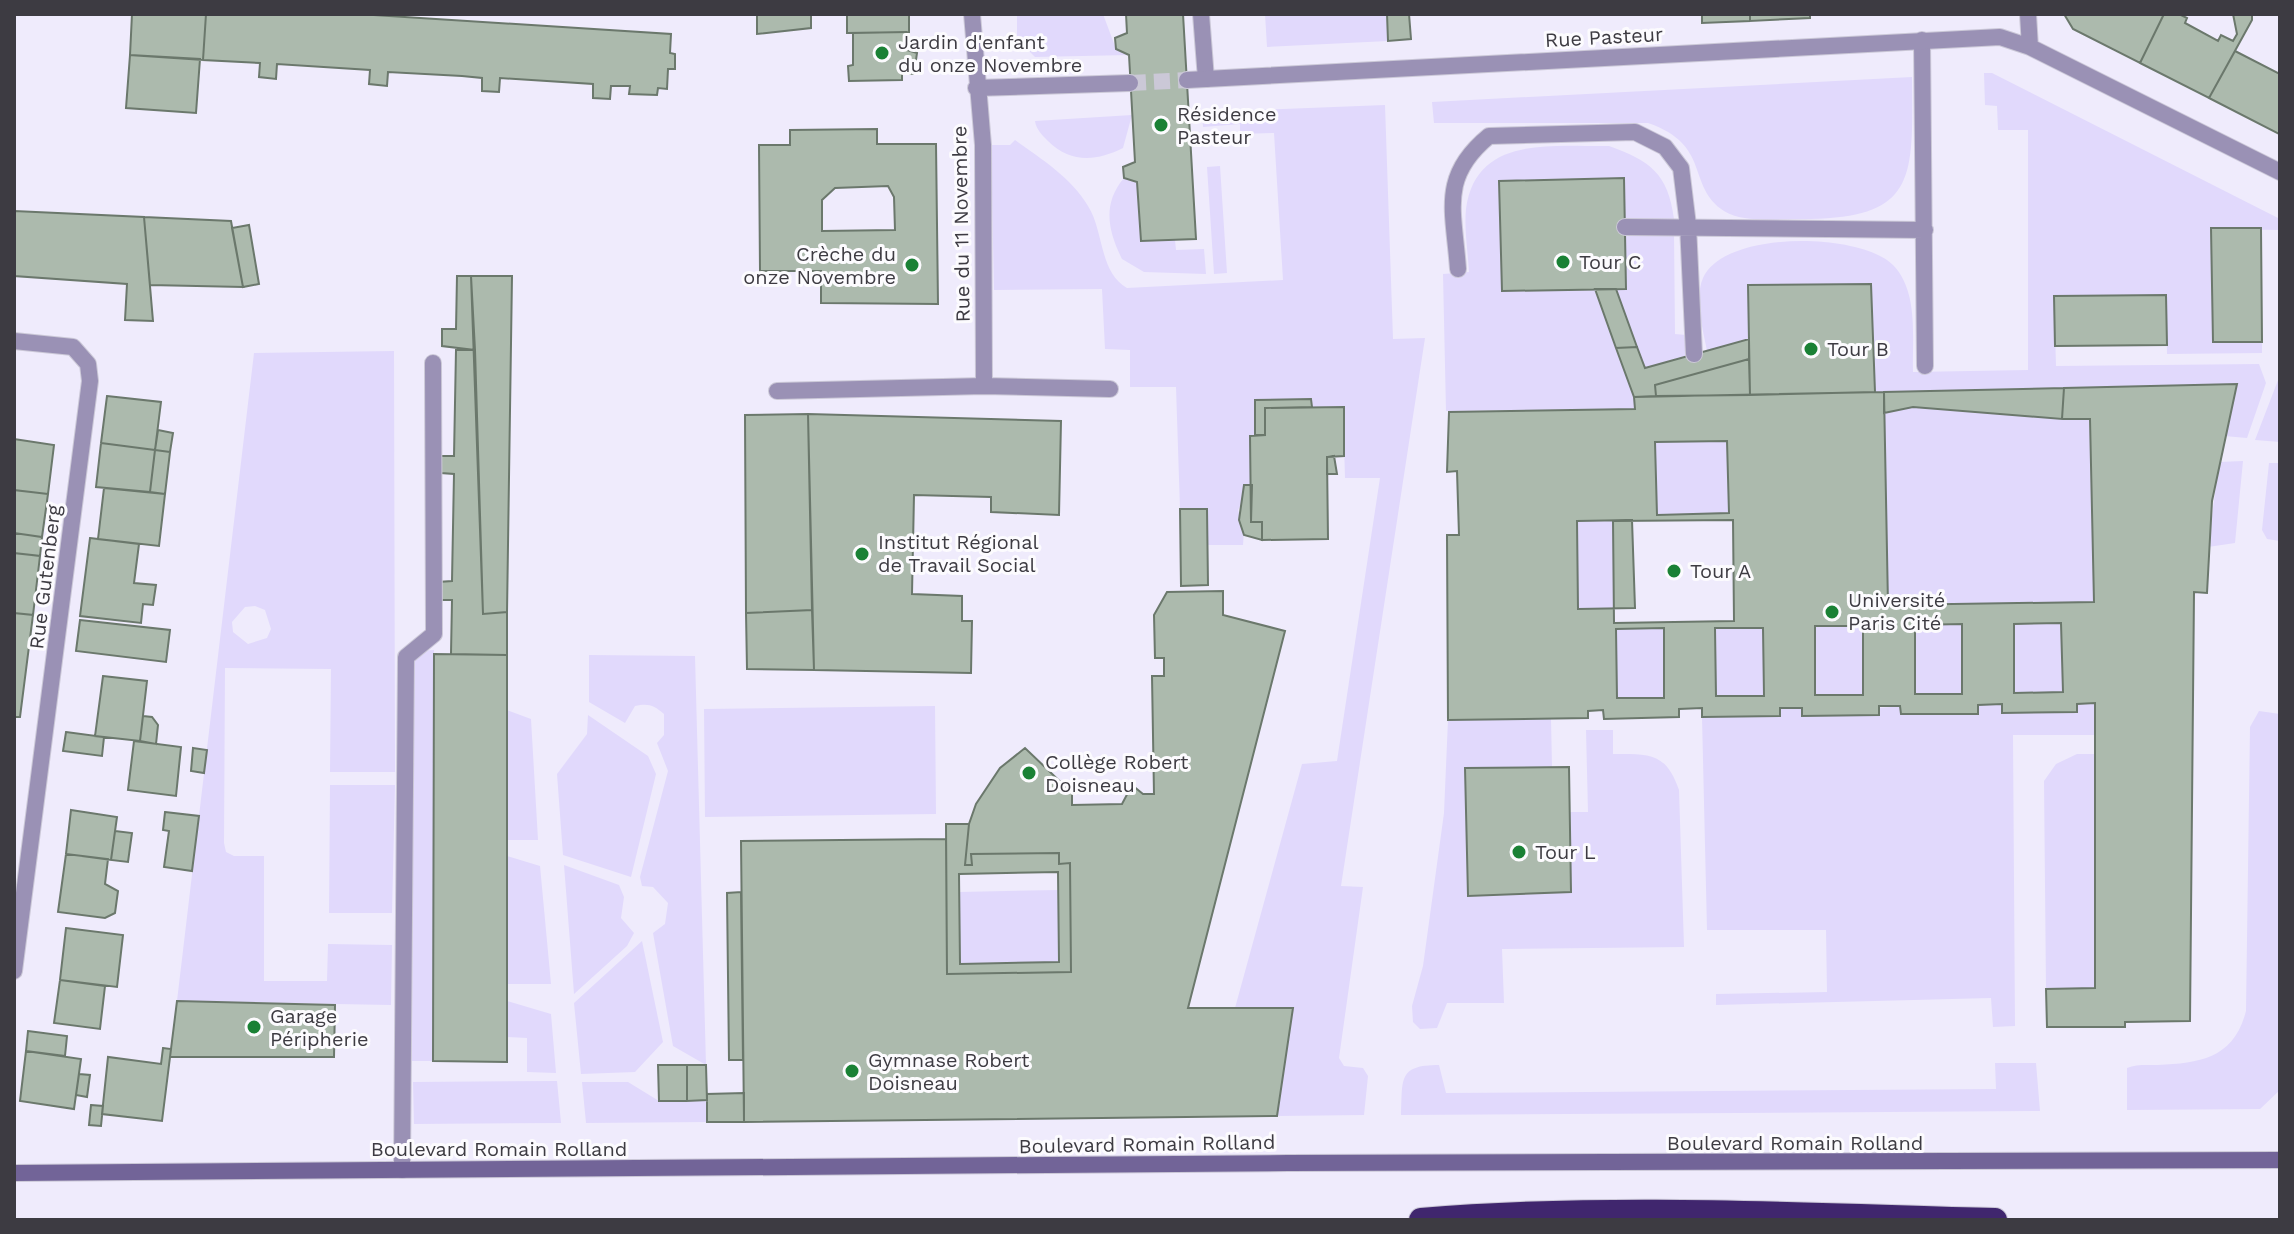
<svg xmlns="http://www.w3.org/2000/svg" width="2294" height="1234" viewBox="0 0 2294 1234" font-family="'Work Sans',sans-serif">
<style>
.green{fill:#e1d9fc;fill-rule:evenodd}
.building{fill:#acbaad;stroke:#6b786c;stroke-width:2;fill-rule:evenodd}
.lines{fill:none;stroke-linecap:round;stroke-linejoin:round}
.street-tunnel{stroke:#cbc8d7;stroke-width:16;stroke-dasharray:16 8;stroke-linecap:butt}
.lane-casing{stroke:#cbc8d7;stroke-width:18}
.street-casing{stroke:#cbc8d7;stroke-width:18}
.secondary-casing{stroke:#cbc8d7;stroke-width:18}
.highway-casing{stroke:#cbc8d7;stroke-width:26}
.lane{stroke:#9a91b5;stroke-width:16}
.street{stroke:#9a91b5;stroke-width:16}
.secondary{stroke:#726498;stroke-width:16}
.highway{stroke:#40266e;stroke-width:24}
.poi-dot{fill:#1a8135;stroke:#fcfbfe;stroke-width:3}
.labels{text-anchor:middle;stroke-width:6;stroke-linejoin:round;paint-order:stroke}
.street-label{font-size:20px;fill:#3d3b42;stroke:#fcfbfe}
.poi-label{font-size:20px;fill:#3d3b42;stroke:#fcfbfe;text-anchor:start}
</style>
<rect width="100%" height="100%" fill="#efebfc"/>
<path class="green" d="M1017,14h86l13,35 13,6 -94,2 -18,-18z
M1265,14h122l1,27 -121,6z
M1984,73h8l288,146v11l-69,-1 2,113h49v11l-95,1 -1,-59 -112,2 2,69 203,-2 7,19 -19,55 -23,-2 12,-52 -361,8 -4,-108 -122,1v54l-42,12c-4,-22 -13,-52 -4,-73 21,-48 157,-46 190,-13 26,27 19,73 20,107l115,-2v-240h-30l-1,-24 -12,-1z
M1912,77c1,104 5,143 -115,142 -22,0 -53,4 -73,-8 -38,-25 -12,-66 -76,-88h-214l-2,-21z
M1385,105l8,234 32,-1 -84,548 22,1 -24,171 5,8 19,2 5,8 -4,39 -87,1 16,-108h-58l67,-244 35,-3 43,-283h-35l-2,-71h-31l-1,-8 -56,1v35l-5,1 2,49h-8v14l-6,11 6,20 -1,15h-36v-36h-27l-4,-122h-46v-37l-25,-1 -3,-60 -108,1 -3,-145h19l5,-5c26,19 56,37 73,66 16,25 11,66 39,82l156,-8 -9,-147 -34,1v-10l-37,3 -1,-15z
M1132,115l-9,33c-26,13 -52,16 -75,-7 -6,-6 -12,-12 -13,-20z
M1609,146c41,15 59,27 65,73l-49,2 -2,-43 -123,3 2,110 93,-2 39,108 1,12 -189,2 -3,-137 26,-2c-1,-20 -5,-43 -3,-63 10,-75 88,-62 143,-63z
M1220,166l7,107 -13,1 -7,-107z
M1124,178l13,4 4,59 34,-1 1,10 28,-1 2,25 -62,-2 -22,-13c-14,-28 -20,-55 2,-81z
M1674,233l1,101 11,1 -1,22 -40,11 -29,-79h10l-1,-55z
M394,351l1,421h-65l1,-103 -106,-1 -1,175 2,9 8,4h30v125h63l1,-37 64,1 -1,60 -214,-4 77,-648zM255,606l10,4 6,19 -4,9 -19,6 -15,-12 -1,-10 13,-15z
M2280,375v67l-25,-2z
M1913,407l177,12 4,183 -206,3 -4,-192z
M1727,441l2,72 -72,2 -2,-73z
M2243,461l-8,82 -27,4 11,-85z
M2269,463h11v78l-13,-2 -5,-9z
M1632,520l3,88 -57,1 -1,-88z
M2061,623l2,69 -49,1v-69z
M1962,624v70h-47v-69z
M1815,626h48v69h-48z
M1664,628v70h-47l-1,-69z
M1715,628h48l1,68h-48z
M434,650l-1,411h-21l2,-410z
M589,655l106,1 11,409 -33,-19 -20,-113 12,-9 3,-21 -15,-16 -11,-1 -2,-9 28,-106 -11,-28 7,-8v-21c-10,-9 -16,-11 -29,-8l-10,17 -36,-21z
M2095,703v32h-82l2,291 -22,1 -2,-29 -275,7v-11l111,-2 -1,-62h-119l-5,-213 77,-1 1,-8h22v8l98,-10 1,8h76l1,-9 24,-1 1,9 74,-1v-8z
M935,706l1,108 -231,3 -1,-108z
M507,710l24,9 7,121h-31z
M2259,711l21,3v376l-20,19 -133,1v-42c9,-4 20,-3 31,-3 43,-2 76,-7 88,-54l4,-284z
M588,715l60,41 8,18 -25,103 -68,-22 -6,-81 30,-40z
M1551,719l1,48 -87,1 3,127 103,-3 -1,-80h18l-2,-82h27v24c36,0 53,-2 66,36l5,157 -182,2 2,54h-57l-10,25 -17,1 -7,-7 -1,-16 11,-40 21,-153 4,-93z
M2077,754h18v234l-49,1 -2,-208 12,-17z
M330,785h65l-3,128h-63z
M507,856l33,10 11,118h-44z
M564,865l55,20 5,12 -3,21 13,15 -7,13 -53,48z
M1059,890v72l-99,2 -1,-72z
M642,941l21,101 -28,30 -54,2 -7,-71z
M507,1001l44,13 5,59 -29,-1v-34l-20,-1z
M1995,1063h41l4,48 -639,4c2,-35 -4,-50 38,-50l7,28 550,-4z
M557,1081l4,42 -147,1 -1,-42z
M582,1082h46l31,19 48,-1v22l-121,1z"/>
<path class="building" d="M132,14h74l-3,46 -73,-5z
M206,14h152l313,20 -1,19 5,1v15h-7l-1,20 -9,-1 -1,7 -28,-1 1,-8h-19l-1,13 -17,-1v-14l-93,-6 -1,14 -17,-1v-13l-20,-2 -74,-4 -1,14 -18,-2 1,-14 -93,-6 -1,15 -17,-2 1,-14 -57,-3z
M757,14h54v14l-54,6z
M847,14h62v18l-62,1z
M1126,14h57l13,225 -55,2 -4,-59 -13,-4 -1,-11 12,-5 -6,-107 -13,-6 -1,-11 12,-5z
M1387,14h22l2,25 -23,2z
M1702,14h48v7l-48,2z
M1750,14h60v4l-60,3z
M2064,14h100l-24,49 -67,-34z
M2164,14h15l8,4 -2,5 33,18 3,-6 12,6 4,-7 -4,-20h19v6l-43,78 -69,-35z
M906,32l1,18 10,3 -3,21 -12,-1v7l-53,1 -1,-15 5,-1v-32z
M2235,51l45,23 -1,60 -70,-36z
M130,55l70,4 -4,54 -70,-5z
M877,129v15h59l2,160 -117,-1v-32h-61l-1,-126h31v-15zM888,186l6,11 1,33 -73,1v-31l13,-12z
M1624,178l2,111 -124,2 -3,-110z
M14,211l130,6 9,104 -28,-1 2,-36 -113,-8z
M144,217l87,4 12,66 -93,-2z
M249,225l10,59 -16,3 -11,-59z
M2211,228h50l1,114h-49z
M457,276h14l4,74 -33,-4v-17h14z
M471,276h41l-5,336 -24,2z
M1871,284l4,108 -125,3 -2,-110z
M1595,289h21l21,58 -21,1z
M2166,295l1,50 -112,1 -1,-50z
M1749,339v20l-94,26 1,11 -22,1 -18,-49 21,-1 8,21z
M456,350h19l8,264 24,-2v43l-56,-1 1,-54h-14v-18l14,-1 2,-107 -13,-1v-17h13z
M1749,359l1,36 -94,1 -1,-11z
M2237,384l-25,117 -5,92 -13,-1 -4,429 -65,1v5h-78l-1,-38 49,-1v-285l-18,1v8l-75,1v-9l-24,1v9h-77l-1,-8h-21v9l-77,1v-8h-22v8l-78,1v-9l-23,1v8l-75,2 -1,-9 -15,1v7l-140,2 -1,-185h12l-2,-64 -10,1 2,-60 186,-3 -1,-12 250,-5 4,213 206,-3 -4,-183h-28l2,-31zM1727,441l2,72 -72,2 -2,-73zM1632,520l3,88 -57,1 -1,-88zM2061,623l2,69 -49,1v-69zM1962,624v70h-47v-69zM1815,626h48v69h-48zM1664,628v70h-47l-1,-69zM1715,628h48l1,68h-48z
M2064,388l-2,31 -149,-12 -29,6v-21z
M107,396l54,6 -6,48 -54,-7z
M1311,399l1,8 -47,1v27h-10v-35z
M1344,407v49l-17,1 1,82 -66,1v-18h-11l-1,-86 15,-1v-27z
M808,414l253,7 -2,94 -68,-3v-15l-77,-2 -2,99 50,2v25h10l-1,52 -157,-3z
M808,414l4,196 -66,3 -1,-198z
M158,430l15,3 -3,19 -15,-2z
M14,439l40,6 -6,49 -34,-4z
M101,443l54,7 -5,42 -54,-5z
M155,450l15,2 -5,42 -15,-2z
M1334,456l3,18h-10v-17z
M1244,485h8l-1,37h11v18l-18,-5 -5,-15z
M104,488l61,6 -6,52 -61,-7z
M14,490l34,4 -6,43 -28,-4z
M1180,509h27l1,76 -27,1z
M1733,520l1,101 -120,2 -1,-102z
M14,533l28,4 -2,19 -26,-3z
M90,538l49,6 -5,39 22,2 -3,20 -10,-1 -2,19 -61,-7z
M14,553l26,3 -7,59 -19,-2z
M1223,591v24l62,16 -97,377h105l-16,108 -533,6 -3,-281 205,-2 1,135 124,-2 -1,-109 -11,1v-11l-88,1 1,11h-7l4,-41 7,-20 24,-36 25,-20 47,45v12l50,-1 10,-19 11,9h11l-2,-118h12v-18h-9l-1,-43 13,-23z
M812,610l2,60 -67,-1 -1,-56z
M14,613l19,2 -13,102h-6z
M80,620l90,10 -4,32 -90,-11z
M434,654l73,1v407l-74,-1z
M103,676l44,5 -7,60 -45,-5z
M143,716l9,1 6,8 -2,19 -16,-3z
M66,732l38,5 -2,19 -39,-5z
M134,741l47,6 -5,49 -48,-6z
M193,748l14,2 -3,23 -13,-2z
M1569,767l2,125 -103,4 -3,-128z
M71,810l46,7 -6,43 -45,-6z
M165,812l34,4 -7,55 -28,-4 5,-36 -6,-1z
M946,824h23l-4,41h7l-1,-11 88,-1v11l11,-1 1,109 -124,2zM1058,872l1,90 -99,2 -1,-90z
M115,831l17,2 -4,29 -17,-2z
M66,854l42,5 -3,25 13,7 -3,22 -10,5 -47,-6z
M741,892l2,168h-14l-2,-167z
M66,928l57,7 -6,52 -57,-7z
M60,980l45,6 -5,43 -46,-6z
M177,1001l158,4 -1,52h-164z
M28,1031l39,5 -2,20 -39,-5z
M163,1048l8,1 -9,72 -60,-7 6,-57 53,7z
M26,1051l55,8 -7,50 -54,-8z
M658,1065h29v36h-28z
M687,1065h19l1,35 -20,1z
M79,1074l11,1 -3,22 -11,-2z
M744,1093v29h-37v-28z
M91,1105l12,1 -2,20 -12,-1z"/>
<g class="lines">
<path class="street-tunnel" d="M1130,83l57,-3"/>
<g class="lane-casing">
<path id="lane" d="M1201,14l5,65
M1922,40l3,326
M1625,227l300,3
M1458,269c-4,-58 -19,-92 31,-133l146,-4 30,15 16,21 7,57 6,129
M402,1170l4,-513 28,-23 -1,-271"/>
</g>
<g class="street-casing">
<path id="street" d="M972,14l11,131 1,241
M2028,14l2,33
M1187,80l813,-43 30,10 250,125
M976,88l154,-5
M14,341l59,6 15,17 2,17 -76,590
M777,391l207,-5 126,3"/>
</g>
<g class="secondary-casing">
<path id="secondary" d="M14,1173l1274,-10 992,-3"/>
</g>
<g class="highway-casing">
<path id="highway" d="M1421,1220c191,-16 383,-5 574,0"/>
</g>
<use href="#lane" class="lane"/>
<use href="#street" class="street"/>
<use href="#secondary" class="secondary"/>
<use href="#highway" class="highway"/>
</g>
<g class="poi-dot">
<circle cx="882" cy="53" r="8"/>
<circle cx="1161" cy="125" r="8"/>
<circle cx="1563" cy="262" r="8"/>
<circle cx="912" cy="265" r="8"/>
<circle cx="1811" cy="349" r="8"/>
<circle cx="862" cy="554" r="8"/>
<circle cx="1674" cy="571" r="8"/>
<circle cx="1832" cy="612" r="8"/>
<circle cx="1029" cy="773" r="8"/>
<circle cx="1519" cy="852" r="8"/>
<circle cx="254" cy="1027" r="8"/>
<circle cx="852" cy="1071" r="8"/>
</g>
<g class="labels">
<g class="street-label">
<text transform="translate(1604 37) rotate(-3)" y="7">Rue Pasteur</text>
<text transform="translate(961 224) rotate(-91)" y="7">Rue du 11 Novembre</text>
<text transform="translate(45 577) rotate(-83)" y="7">Rue Gutenberg</text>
<text x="1795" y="1150">Boulevard Romain Rolland</text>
<text transform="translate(1147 1144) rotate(-1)" y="7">Boulevard Romain Rolland</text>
<text x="499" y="1156">Boulevard Romain Rolland</text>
</g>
<g class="poi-label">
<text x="898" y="49">Jardin d'enfant<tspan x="898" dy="23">du onze Novembre</tspan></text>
<text x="1177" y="121">Résidence<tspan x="1177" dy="23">Pasteur</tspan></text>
<text x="896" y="261" text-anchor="end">Crèche du<tspan x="896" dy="23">onze Novembre</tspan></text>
<text x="1579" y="269">Tour C</text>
<text x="1827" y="356">Tour B</text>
<text x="878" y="549">Institut Régional<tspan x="878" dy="23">de Travail Social</tspan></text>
<text x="1690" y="578">Tour A</text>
<text x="1848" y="607">Université<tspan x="1848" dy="23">Paris Cité</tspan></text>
<text x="1045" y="769">Collège Robert<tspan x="1045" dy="23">Doisneau</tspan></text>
<text x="1535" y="859">Tour L</text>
<text x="270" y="1023">Garage<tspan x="270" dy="23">Péripherie</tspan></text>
<text x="868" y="1067">Gymnase Robert<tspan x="868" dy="23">Doisneau</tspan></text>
</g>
</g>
<rect width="2294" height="1234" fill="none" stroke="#3d3b42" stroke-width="32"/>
</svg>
